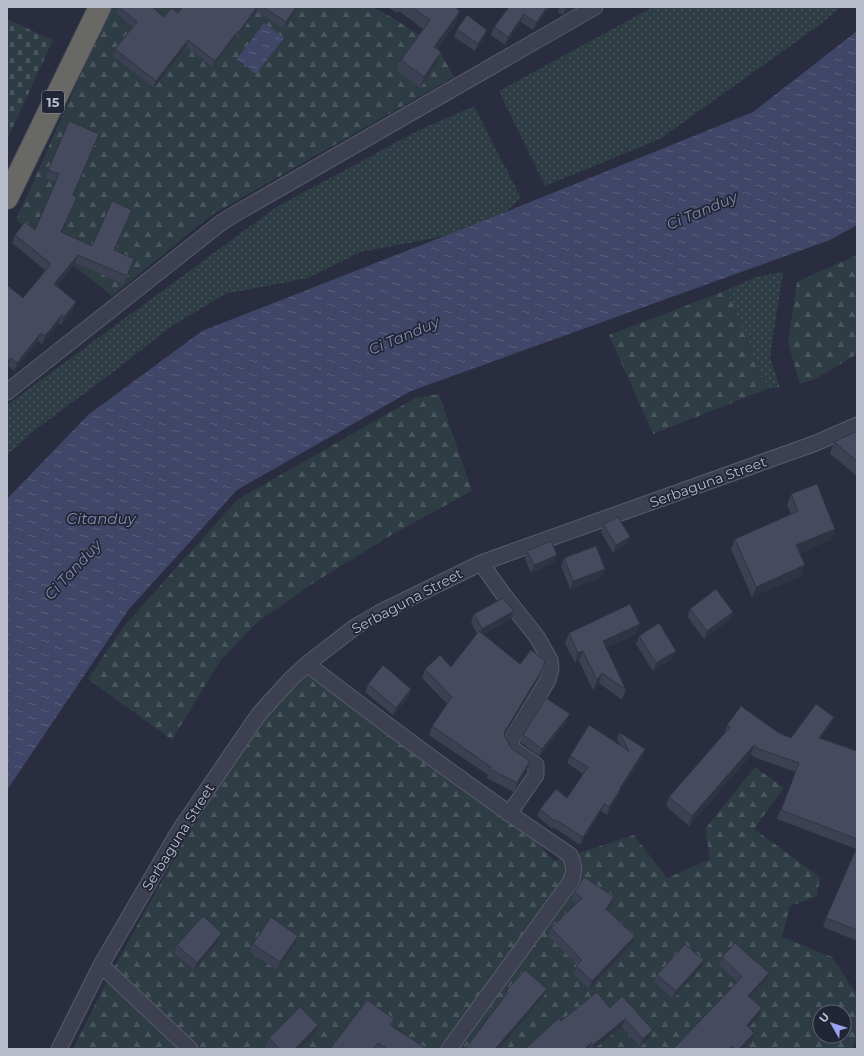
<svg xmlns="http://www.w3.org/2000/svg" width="864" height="1056" viewBox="0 0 864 1056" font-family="Montserrat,sans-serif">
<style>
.green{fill:url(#green-dots)}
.forest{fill:url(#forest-firs);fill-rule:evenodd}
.cemetery{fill:url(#cemetery-stones)}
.water{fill:url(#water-ripples)}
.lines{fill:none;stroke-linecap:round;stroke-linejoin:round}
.minor-casing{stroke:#575b6a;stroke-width:17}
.trunk-casing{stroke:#444857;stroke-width:24}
.minor{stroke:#3d4050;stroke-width:15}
.trunk{stroke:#686864;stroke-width:22}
.wall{fill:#3b4052}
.shaded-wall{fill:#303442}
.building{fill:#454a5f;stroke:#303442}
.labels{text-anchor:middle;stroke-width:3.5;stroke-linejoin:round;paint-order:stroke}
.shield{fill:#212535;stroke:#8b8f9d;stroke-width:1}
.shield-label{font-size:13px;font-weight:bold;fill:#b9bcca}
.street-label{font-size:14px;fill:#b9bcca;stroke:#212535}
.water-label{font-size:15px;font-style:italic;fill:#848bae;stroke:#212535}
</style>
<defs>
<pattern id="green-dots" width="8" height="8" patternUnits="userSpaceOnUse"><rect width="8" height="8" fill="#2e3c44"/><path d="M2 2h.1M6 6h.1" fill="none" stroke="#4a565e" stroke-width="1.8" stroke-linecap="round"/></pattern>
<pattern id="forest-firs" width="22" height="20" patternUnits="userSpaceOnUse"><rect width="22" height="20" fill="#2e3c44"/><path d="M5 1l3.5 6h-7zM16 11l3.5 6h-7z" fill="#4a565e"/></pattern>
<pattern id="cemetery-stones" width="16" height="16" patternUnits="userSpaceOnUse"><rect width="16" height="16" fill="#2e3c44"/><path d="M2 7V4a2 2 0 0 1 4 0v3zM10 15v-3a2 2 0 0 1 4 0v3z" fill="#4a565e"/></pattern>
<pattern id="water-ripples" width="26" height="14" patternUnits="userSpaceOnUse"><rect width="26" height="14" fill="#404667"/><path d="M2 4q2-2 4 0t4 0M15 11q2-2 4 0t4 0" fill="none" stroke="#5a5f7b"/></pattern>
</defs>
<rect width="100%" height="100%" fill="#292d3f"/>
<path class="green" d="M653,7h188l-20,17 -161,115 -115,47 -46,-95z
M474,106l47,92 -28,25 -63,16 -69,13 -53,26 -83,16 -53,32 -59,46 -82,61 -24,23v-51l268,-197 144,-78z
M783,272l-13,85 10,30 -13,2 -40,-99 28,-13z"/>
<path class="forest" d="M111,7h262l23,13 42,28 16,29 -241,137 -101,82 -96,-76z
M857,255v99l-40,24 -17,6 -12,-41 9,-61z
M727,290l40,99 -114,45 -44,-99z
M439,394l33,97 -79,43 -81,50 -53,37 -39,40 -48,79 -84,-61 36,-53 113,-126 178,-102z
M313,671l211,157 30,33 80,-26 33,43 43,-19 -5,-30 50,-62 29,21 -30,41 66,48 -3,19 -27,10 -8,31 50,20 25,38v42l-5,12h-779l36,-72 72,-131 82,-129zM820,1012h24v24h-24z"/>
<path class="cemetery" d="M7,19l46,21 -46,100z"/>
<path class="water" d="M264,23l20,15 -28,36 -19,-15z
M857,31v194l-27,15 -419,151 -174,99 -108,119 -122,181v-291l81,-84 114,-84 291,-114 260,-105z"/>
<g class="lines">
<g class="minor-casing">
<path id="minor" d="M7,392l215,-170 13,-8 360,-207
M481,563l22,31 34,43 13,23 1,9 -3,11 -38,62 4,8 22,15v10l-27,39
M307,664c86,66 172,130 263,191 4,11 5,14 1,26l-122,168
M101,965l89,84
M59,1049l42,-84 78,-134 80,-117 31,-34 17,-16 48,-37 24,-14 102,-50 335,-120 41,-18"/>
</g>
<g class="trunk-casing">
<path id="trunk" d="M7,198l93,-191"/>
</g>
<use href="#minor" class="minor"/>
<use href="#trunk" class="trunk"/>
</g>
<path class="wall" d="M118,7h34l12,10 14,-4 5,-6h115l-14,22 -28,-18 -20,28 -1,-1 -23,29 -26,-20 -32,41 -41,-32 2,-7 18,-22 -17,-14z
M387,7h68l1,15 -19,27 4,3 -4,11 -17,25 -23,-17 4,-11 22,-31 -24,-18 -1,2z
M508,7h42l-17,23 -12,-8 -16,23 -14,-10 3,-8 13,-17z
M560,7h17l-14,8 -5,-3z
M457,29l27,9 -9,13 -21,-14z
M99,134l-26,61 4,2 -15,36 30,13 40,-36 -17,40 19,9 -11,25 -48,-21 -18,23 19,16 -3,8 -12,15 -2,-2 -17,21 -4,-3 -24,30 -6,-5 -1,1v-82l16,13 22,-28 -33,-27 3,-8 20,-5 21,-48 -11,-4 3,-8z
M857,431v45l-27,-22 4,-12z
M791,494l44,35 -3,10 -32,14 1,23 -49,21 -21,-48 4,-10 56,-25 -4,-9z
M603,524l27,13 -3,7 -14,9 -12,-21z
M527,551l27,11 -23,11 -6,-14z
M564,558l41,11 -3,8 -32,12 -9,-23z
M690,609l43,3 -3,7 -26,20 -17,-23z
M514,611l-3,8 -28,15 37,30 23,4 -3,8 -35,59v2l7,12 15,21 -13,22 -27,-14 1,-3 -59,-40 3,-9 15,-22 -25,-26 3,-9 26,-2 26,-33 -6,-12 3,-8z
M569,633l67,1 -30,14 20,42 -4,10 -23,-17 -6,7 -14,-29 -4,2 -10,-20z
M639,636l34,22 -20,13 -17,-27z
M368,684l43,5 -2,8 -16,18 -28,-23z
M834,717l-4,9 -9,12 36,13v190l-34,-14 3,-9 30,-69 -79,-30 19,-47 -40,-14 -5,-3 -62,71 -23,-20 3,-9 55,-63 3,-9 52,8 12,5z
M567,722l-28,34 -19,-14 3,-7z
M619,732l26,17 -2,7 -22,34 -3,6 -11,19 -6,-4 -21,34 -27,-18 -1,2 -15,-13 3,-7 27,-11 16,-24 -16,-11 3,-7 50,-11 -3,-6z
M574,892l40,5 -2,8 -4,6 27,25 -3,8 -43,45 -15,-15 3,-9 -29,-29 3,-8 26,-24 -6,-4z
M219,941l-25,29 -20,-17 3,-8z
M253,944h42l-18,26 -27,-18z
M722,957l47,16 -3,8 -16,17 12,10 -3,8 -10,11 5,6 -2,8 -9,8h-70l64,-67 -18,-17z
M704,960l-3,8 -28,31 -19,-17 3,-7z
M547,989l-3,7 -40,2 2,-7z
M610,1008l40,30 -10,9 -18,-20 -28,22h-69l36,-28z
M394,1019l-2,7 35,23h-97z
M318,1025l-3,8 -15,16h-30l-4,-3 3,-8z"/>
<path class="shaded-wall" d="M257,7h1l-2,4 -20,28 3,-7z
M296,7h2l-14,22 2,-7z
M547,7h3l-17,23 3,-7z
M567,7h10l-14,8 2,-7z
M460,11l-4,11 -26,36 4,-11z
M524,14l-3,8 -16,23 3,-8z
M487,30l-3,8 -9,13 3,-7z
M238,31l-3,7 -23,29 3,-6z
M188,40l-2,7 -32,41 2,-7z
M441,52l-4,11 -17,25 4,-11z
M99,134l-3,8 -26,61 3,-8z
M77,197l-3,8 -16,36 3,-9z
M132,210l-3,8 -18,40 3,-8z
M78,255l-3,8 -24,29 3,-8z
M76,302l-3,8 -12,15 3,-8z
M62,315l-3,8 -17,21 3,-8z
M41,333l-3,8 -24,30 3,-8z
M11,358l-3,8 -1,1v-5z
M835,529l-3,10 -39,17 3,-11z
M630,537l-3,7 -14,9 3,-8z
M557,555l-3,7 -23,11 3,-8z
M805,565l-4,11 -49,21 4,-10z
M605,569l-3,8 -32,12 3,-8z
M514,611l-3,8 -32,18 3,-8z
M733,612l-3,7 -26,20 3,-8z
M640,624l-4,10 -36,17 3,-10z
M583,651l-4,10 -4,2 3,-10z
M676,651l-3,7 -20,13 3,-8z
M543,668l-3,8 -39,65 3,-8z
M602,673l-3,10 -6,7 4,-10z
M411,689l-2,8 -16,18 3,-7z
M570,714l-3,8 -28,34 3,-7z
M834,717l-4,9 -15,21 4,-9z
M754,745l-3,10 -62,71 3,-10z
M645,749l-2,7 -22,34 -3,6 -11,19 2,-8 11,-19z
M530,761l-3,9 -13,22 3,-9z
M604,804l-3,7 -21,34 3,-8z
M614,897l-2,8 -9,12 3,-8z
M222,933l-3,8 -25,29 3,-7z
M298,936l-3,8 -18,26 3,-8z
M635,936l-3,8 -43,45 3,-8z
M704,960l-3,8 -28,31 3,-8z
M769,973l-3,8 -21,22 3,-7z
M547,989l-3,7 -45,53h-4z
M762,1008l-3,8 -15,17 3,-8z
M625,1019l-3,8 -28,22h-3l2,-4z
M318,1025l-3,8 -15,16h-5z
M653,1030l-3,8 -10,9 3,-8z
M754,1033l-2,8 -9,8h-4z
M591,1043l-2,6h-4z"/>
<path class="building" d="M119,7h33l12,10 7,-9 7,5 5,-6h74l-18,25 -1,-1 -23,30 -27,-21 -32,41 -41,-32 22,-27z
M263,7h33l-10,15z
M412,7h43l5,4 -26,36 7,5 -17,25 -23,-17 29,-40z
M509,7h38l-11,16 -12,-9 -16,23 -14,-10z
M467,15l20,15 -9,14 -21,-15z
M69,121l30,13 -26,61 4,2 -16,35 31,14 20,-45 20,9 -18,40 20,9 -7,17 -49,-21 -24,29 22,18 -12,15 -2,-2 -17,21 -4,-3 -24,30 -6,-5 -4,4v-77l16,13 28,-34 -36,-29 10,-13 10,8 24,-56 -11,-4z
M857,431v30l-23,-19z
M817,484l18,45 -39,16 9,20 -49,22 -21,-48 63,-28 -7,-17z
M618,517l12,20 -14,8 -13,-21z
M551,541l6,14 -23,10 -7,-14z
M596,546l9,23 -32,12 -9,-23z
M716,589l17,23 -26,19 -17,-22z
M503,598l11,13 -32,18 -8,-15z
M630,604l10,20 -37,17 23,49 -24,-17 -5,7 -14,-29 -5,2 -9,-20z
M659,623l17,28 -20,12 -17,-27z
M479,631l41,33 11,-14 14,11 -2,7 -39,65 1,4 7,12 18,12 -13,22 -27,-14 1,-2 -59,-41 20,-29 -27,-28 15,-14 11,12z
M383,665l28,24 -15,19 -28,-24z
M546,698l24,16 -28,35 -19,-14z
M816,704l18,13 -15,21 38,13v88l-76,-29 18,-47 -40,-14 -5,-4 -62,71 -23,-19 61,-70 -3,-2 14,-19 38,27 12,5z
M589,725l40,26 -10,-19 26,17 -25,39h1l-12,19 -5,-3 -21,33 -27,-17 -2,1 -14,-12 16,-20 11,9 21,-31 -18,-11z
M857,847v83l-31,-12z
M584,877l30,20 -8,12 29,27 -43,45 -16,-15 6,-6 -31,-32 31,-30 -8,-6z
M203,916l19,17 -25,30 -20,-18z
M271,917l27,19 -18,26 -27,-18z
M735,943l34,30 -21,23 14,12 -15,17 7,8 -15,16h-4l-3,-3 -3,3h-56l69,-72 -20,-20z
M685,944l19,16 -28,31 -19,-16z
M525,970l22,19 -52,60h-30l43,-57 -2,-1z
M597,992l13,16 12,-12 31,34 -10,9 -18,-20 -32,26 -2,-2 -6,6h-60l34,-31 2,3z
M367,1000l27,19 -4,6 37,24h-40l-9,-6 -5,6h-43z
M300,1007l18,18 -23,24h-15l-11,-11z"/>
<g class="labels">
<rect class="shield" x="42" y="91" width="22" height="22" rx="3"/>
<g class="shield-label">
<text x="53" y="107">15</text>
</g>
<g class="street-label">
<text transform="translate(708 482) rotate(-20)" y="5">Serbaguna Street</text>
<text transform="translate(407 601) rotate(-28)" y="5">Serbaguna Street</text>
<text transform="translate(178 837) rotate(-58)" y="5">Serbaguna Street</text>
</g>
<g class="water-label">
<text transform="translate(702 211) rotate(-23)" y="5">Ci Tanduy</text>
<text transform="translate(404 336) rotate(-23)" y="5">Ci Tanduy</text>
<text x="101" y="524">Citanduy</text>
<text transform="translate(73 570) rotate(-47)" y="5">Ci Tanduy</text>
</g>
</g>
<rect width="864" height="1056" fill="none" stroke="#b9bcca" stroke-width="16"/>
<g transform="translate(832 1024) rotate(309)"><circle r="19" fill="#212535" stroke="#5e6171"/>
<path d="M0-3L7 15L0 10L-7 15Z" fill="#99a5ef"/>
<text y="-6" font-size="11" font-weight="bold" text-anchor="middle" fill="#b9bcca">U</text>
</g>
</svg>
